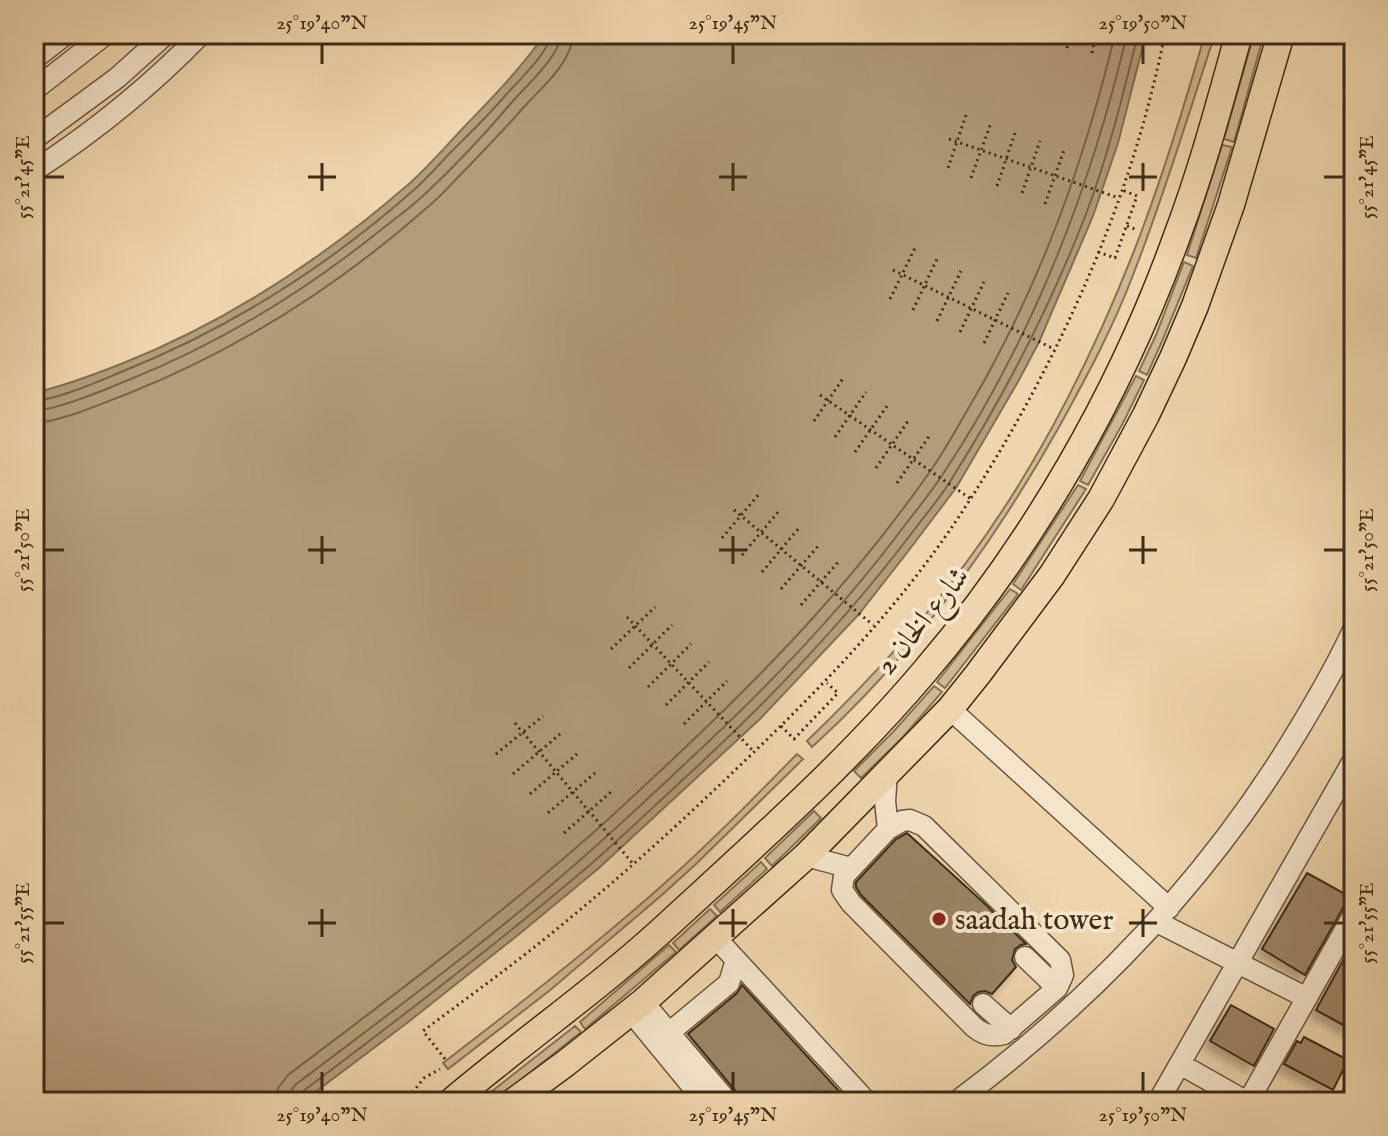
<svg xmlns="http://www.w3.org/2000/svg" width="1388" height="1136" viewBox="0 0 1388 1136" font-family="'IM FELL English',Amiri,serif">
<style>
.green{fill:#d0b893;stroke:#877254;stroke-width:2}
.water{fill:#b29c7a;stroke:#846f52;stroke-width:2}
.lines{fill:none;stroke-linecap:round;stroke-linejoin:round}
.shore{stroke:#786448;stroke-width:2}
.building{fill:#9a8465;stroke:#3e2c16;stroke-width:2;filter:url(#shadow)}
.minor-casing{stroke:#6a563c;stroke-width:23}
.major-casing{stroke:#3e2c16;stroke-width:29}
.path{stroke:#3e2c16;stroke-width:3;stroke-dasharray:2 4;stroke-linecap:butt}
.minor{stroke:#f4e4ca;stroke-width:20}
.major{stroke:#eed5ad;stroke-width:26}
.ticks{fill:none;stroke:#3e2c16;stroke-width:3}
.poi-dot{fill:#8f2418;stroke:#f4e4ca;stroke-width:3}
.labels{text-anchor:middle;stroke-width:8;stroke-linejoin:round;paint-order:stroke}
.street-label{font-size:30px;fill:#3e2c16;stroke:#f4e4ca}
.poi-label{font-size:30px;fill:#3e2c16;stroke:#f4e4ca;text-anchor:start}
.neatline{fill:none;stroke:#3e2c16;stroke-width:3}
.ticks-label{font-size:20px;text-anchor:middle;fill:#3e2c16}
</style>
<defs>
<filter id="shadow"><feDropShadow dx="-6" dy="6" stdDeviation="4" flood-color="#0004"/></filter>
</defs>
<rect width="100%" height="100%" fill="#eed5ad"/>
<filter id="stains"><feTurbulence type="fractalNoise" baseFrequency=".0025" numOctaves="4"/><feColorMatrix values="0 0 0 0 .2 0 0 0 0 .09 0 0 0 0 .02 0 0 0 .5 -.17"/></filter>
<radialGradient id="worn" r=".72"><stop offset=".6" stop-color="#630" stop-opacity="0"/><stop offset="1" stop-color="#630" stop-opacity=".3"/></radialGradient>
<path class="green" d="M1205,34h10c-27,81 -51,162 -82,241 -20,53 -47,103 -74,152 -67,119 -146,229 -247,320l-5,-6c59,-57 116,-118 164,-185 71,-97 129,-214 171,-326 24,-64 44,-130 63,-196z
M1254,34h10l-30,108 -10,-3z
M1222,145l10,2 -36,111 -9,-3z
M1184,262l9,4 -30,73 -16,36 -8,-4 17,-36z
M1136,376l8,4 -21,43 -35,62 -8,-4z
M1078,485l8,4 -65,101 -8,-6z
M1010,589l8,5 -73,94 -8,-6z
M934,686l8,6 -39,45 -42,41 -7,-7 39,-39z
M797,754l6,5 -107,105 -33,30 -114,97 -101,78 -5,-6c73,-56 145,-112 214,-173 49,-43 95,-90 140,-136z
M814,811l7,7 -49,48 -7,-8z
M761,862l6,7 -47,43 -6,-7z
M710,909l7,7 -38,34 -6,-7z
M669,945l7,7 -91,77 -5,-7z
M575,1026l6,6 -88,70h-8l-3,-3z"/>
<path class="water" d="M545,34h601l-28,109 -25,73 -54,126 -20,38 -63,108 -50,66 -47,60 -99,105 -161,149 -81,67 -111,88 -105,79h-268v-709c30,-7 59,-18 87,-29 106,-42 203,-106 289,-181 19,-17 37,-38 55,-57 28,-29 57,-59 80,-92z"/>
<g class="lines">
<path class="shore" d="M34,401c25,-2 63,-19 87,-29 108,-43 207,-106 294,-183 12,-11 23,-23 34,-35 19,-19 38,-37 55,-57 13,-15 45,-44 47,-63
M34,411c25,-2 68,-20 92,-30 93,-37 178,-89 256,-152 14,-11 29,-22 42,-34 31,-29 61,-61 88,-93 15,-17 48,-46 49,-68
M34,423c26,-1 67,-19 93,-29 111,-44 214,-110 303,-189 13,-11 23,-23 35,-35 19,-20 39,-40 58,-62 18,-20 49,-45 50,-74
M276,1102l2,-14 10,-13c98,-74 197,-148 290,-229 33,-28 64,-58 96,-88 95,-89 180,-178 255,-285 17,-24 31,-51 46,-76 66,-115 109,-234 140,-363
M288,1102l2,-9 5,-8c99,-75 200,-149 293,-232 34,-30 68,-62 101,-93 80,-74 154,-151 219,-239 11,-14 23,-29 33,-44 90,-135 149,-286 186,-443
M298,1102l1,-6 3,-4c98,-74 195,-148 289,-228 38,-33 75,-69 112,-103 77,-72 148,-147 211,-231 12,-16 26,-32 37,-50 53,-84 99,-173 135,-266 22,-58 37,-119 52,-180"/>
</g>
<path class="building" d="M907,833l77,70 42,41 -5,1 -6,4 -3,11 4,7 -24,27 -7,-3 -7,1 -5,4 -3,8 -109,-109 -5,-8v-5l40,-43z
M1307,873l47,26 -11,9 -38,67 -43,-26z
M1346,955l8,5v71l-38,-21z
M742,985l107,117h-108l-3,-8 -50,-60 49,-41z
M1231,1005l43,24 -20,37 -44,-25z
M1304,1037l44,23 -15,30 -49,-26 13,-23 4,2z"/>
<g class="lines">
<g class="minor-casing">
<path id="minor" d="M34,59l32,-25
M34,90l72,-56
M34,139l83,-61 49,-44
M34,171c61,-40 117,-85 167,-137
M950,709l219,199
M887,774l-2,27 3,28
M910,820l14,6 136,134 3,15 -6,13 -53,46c-11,3 -21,1 -30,-7l-123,-124 -9,-13 2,-14 44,-47 14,-8z
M806,856l45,12
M1157,922l150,76
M715,937l152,165
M1025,957l32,31
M643,1002l85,100
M983,1004l28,25
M631,1012l74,90
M670,1032l59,-49 7,-23
M1180,1064l67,38
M956,1102c137,-102 255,-226 343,-373 20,-33 39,-66 55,-101
M1158,1102l196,-343
M1248,1102l106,-188
M1348,1102l6,-10"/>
</g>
<g class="major-casing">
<path id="major" d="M451,1102c21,-18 43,-35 64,-52 53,-42 108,-83 158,-130 87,-80 176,-159 252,-249 109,-128 195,-277 252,-435 25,-66 43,-134 62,-202
M513,1102l53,-39 77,-61 163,-146 144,-147 28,-35 74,-99 49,-76 45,-84 27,-57 22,-52 36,-101 50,-171"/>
</g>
<path class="path" d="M1142,34l22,4
M1016,39l1,-5
M1042,44l2,-10
M1067,48l3,-14
M1092,53l4,-19
M949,139l170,59
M948,168l18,-53
M971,178l20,-55
M997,186l18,-53
M1022,193l18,-52
M1045,204l19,-54
M1127,226l8,3
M1098,252l17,6 22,-62 -15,-6
M893,270l161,79
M890,299l25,-51
M913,310l24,-51
M937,321l24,-50
M960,332l24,-50
M984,343l24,-50
M820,395l151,104
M814,421l30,-44
M835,437l31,-45
M855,452l32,-46
M876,468l32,-47
M897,483l33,-48
M734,510l139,115
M722,538l37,-44
M742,555l37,-44
M762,572l37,-44
M781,589l38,-44
M801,605l38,-44
M627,617l127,135
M611,649l44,-42
M629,668l43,-43
M648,687l43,-43
M666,705l43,-43
M515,723l119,142
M684,724l43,-43
M781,726l13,13 44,-46 -11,-10
M496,754l47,-38
M513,774l47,-40
M530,794l47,-40
M548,813l47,-40
M564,833l47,-41
M445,1059l-22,-28c49,-37 100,-73 147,-113 65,-53 125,-109 185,-167 80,-77 157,-159 216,-253 72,-112 137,-248 173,-377 8,-29 15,-58 21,-87
M405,1102l19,-24 16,-9"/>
<use href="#minor" class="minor"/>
<use href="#major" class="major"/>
</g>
<path class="ticks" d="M322,44v20M733,44v20M1143,44v20M322,163v28M733,163v28M1143,163v28M44,177h20M308,177h28M719,177h28M1129,177h28M1324,177h20M322,536v28M733,536v28M1143,536v28M44,550h20M308,550h28M719,550h28M1129,550h28M1324,550h20M322,909v28M733,909v28M1143,909v28M44,923h20M308,923h28M719,923h28M1129,923h28M1324,923h20M322,1072v20M733,1072v20M1143,1072v20"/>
<circle class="poi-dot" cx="939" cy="919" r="8"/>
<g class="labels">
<g class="street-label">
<text transform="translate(922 620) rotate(-51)" y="10">شارع الخان 2</text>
</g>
<g class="poi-label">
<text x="955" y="929">saadah tower</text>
</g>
</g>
<rect width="1388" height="1136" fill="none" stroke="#eed5ad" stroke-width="88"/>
<rect x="44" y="44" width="1300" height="1048" class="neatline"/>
<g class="ticks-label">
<text x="322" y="29">25°19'40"N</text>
<text x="733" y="29">25°19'45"N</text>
<text x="1143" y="29">25°19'50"N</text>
<text transform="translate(1366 177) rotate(-90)" y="7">55°21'45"E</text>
<text transform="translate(22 177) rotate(-90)" y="7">55°21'45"E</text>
<text transform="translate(1366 550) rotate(-90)" y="7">55°21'50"E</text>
<text transform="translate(22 550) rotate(-90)" y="7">55°21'50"E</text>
<text transform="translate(1366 923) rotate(-90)" y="7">55°21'55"E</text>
<text transform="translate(22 923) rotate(-90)" y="7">55°21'55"E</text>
<text x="322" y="1121">25°19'40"N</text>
<text x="733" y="1121">25°19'45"N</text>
<text x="1143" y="1121">25°19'50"N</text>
</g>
<rect width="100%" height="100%" filter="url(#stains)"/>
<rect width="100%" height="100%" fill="url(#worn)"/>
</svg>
